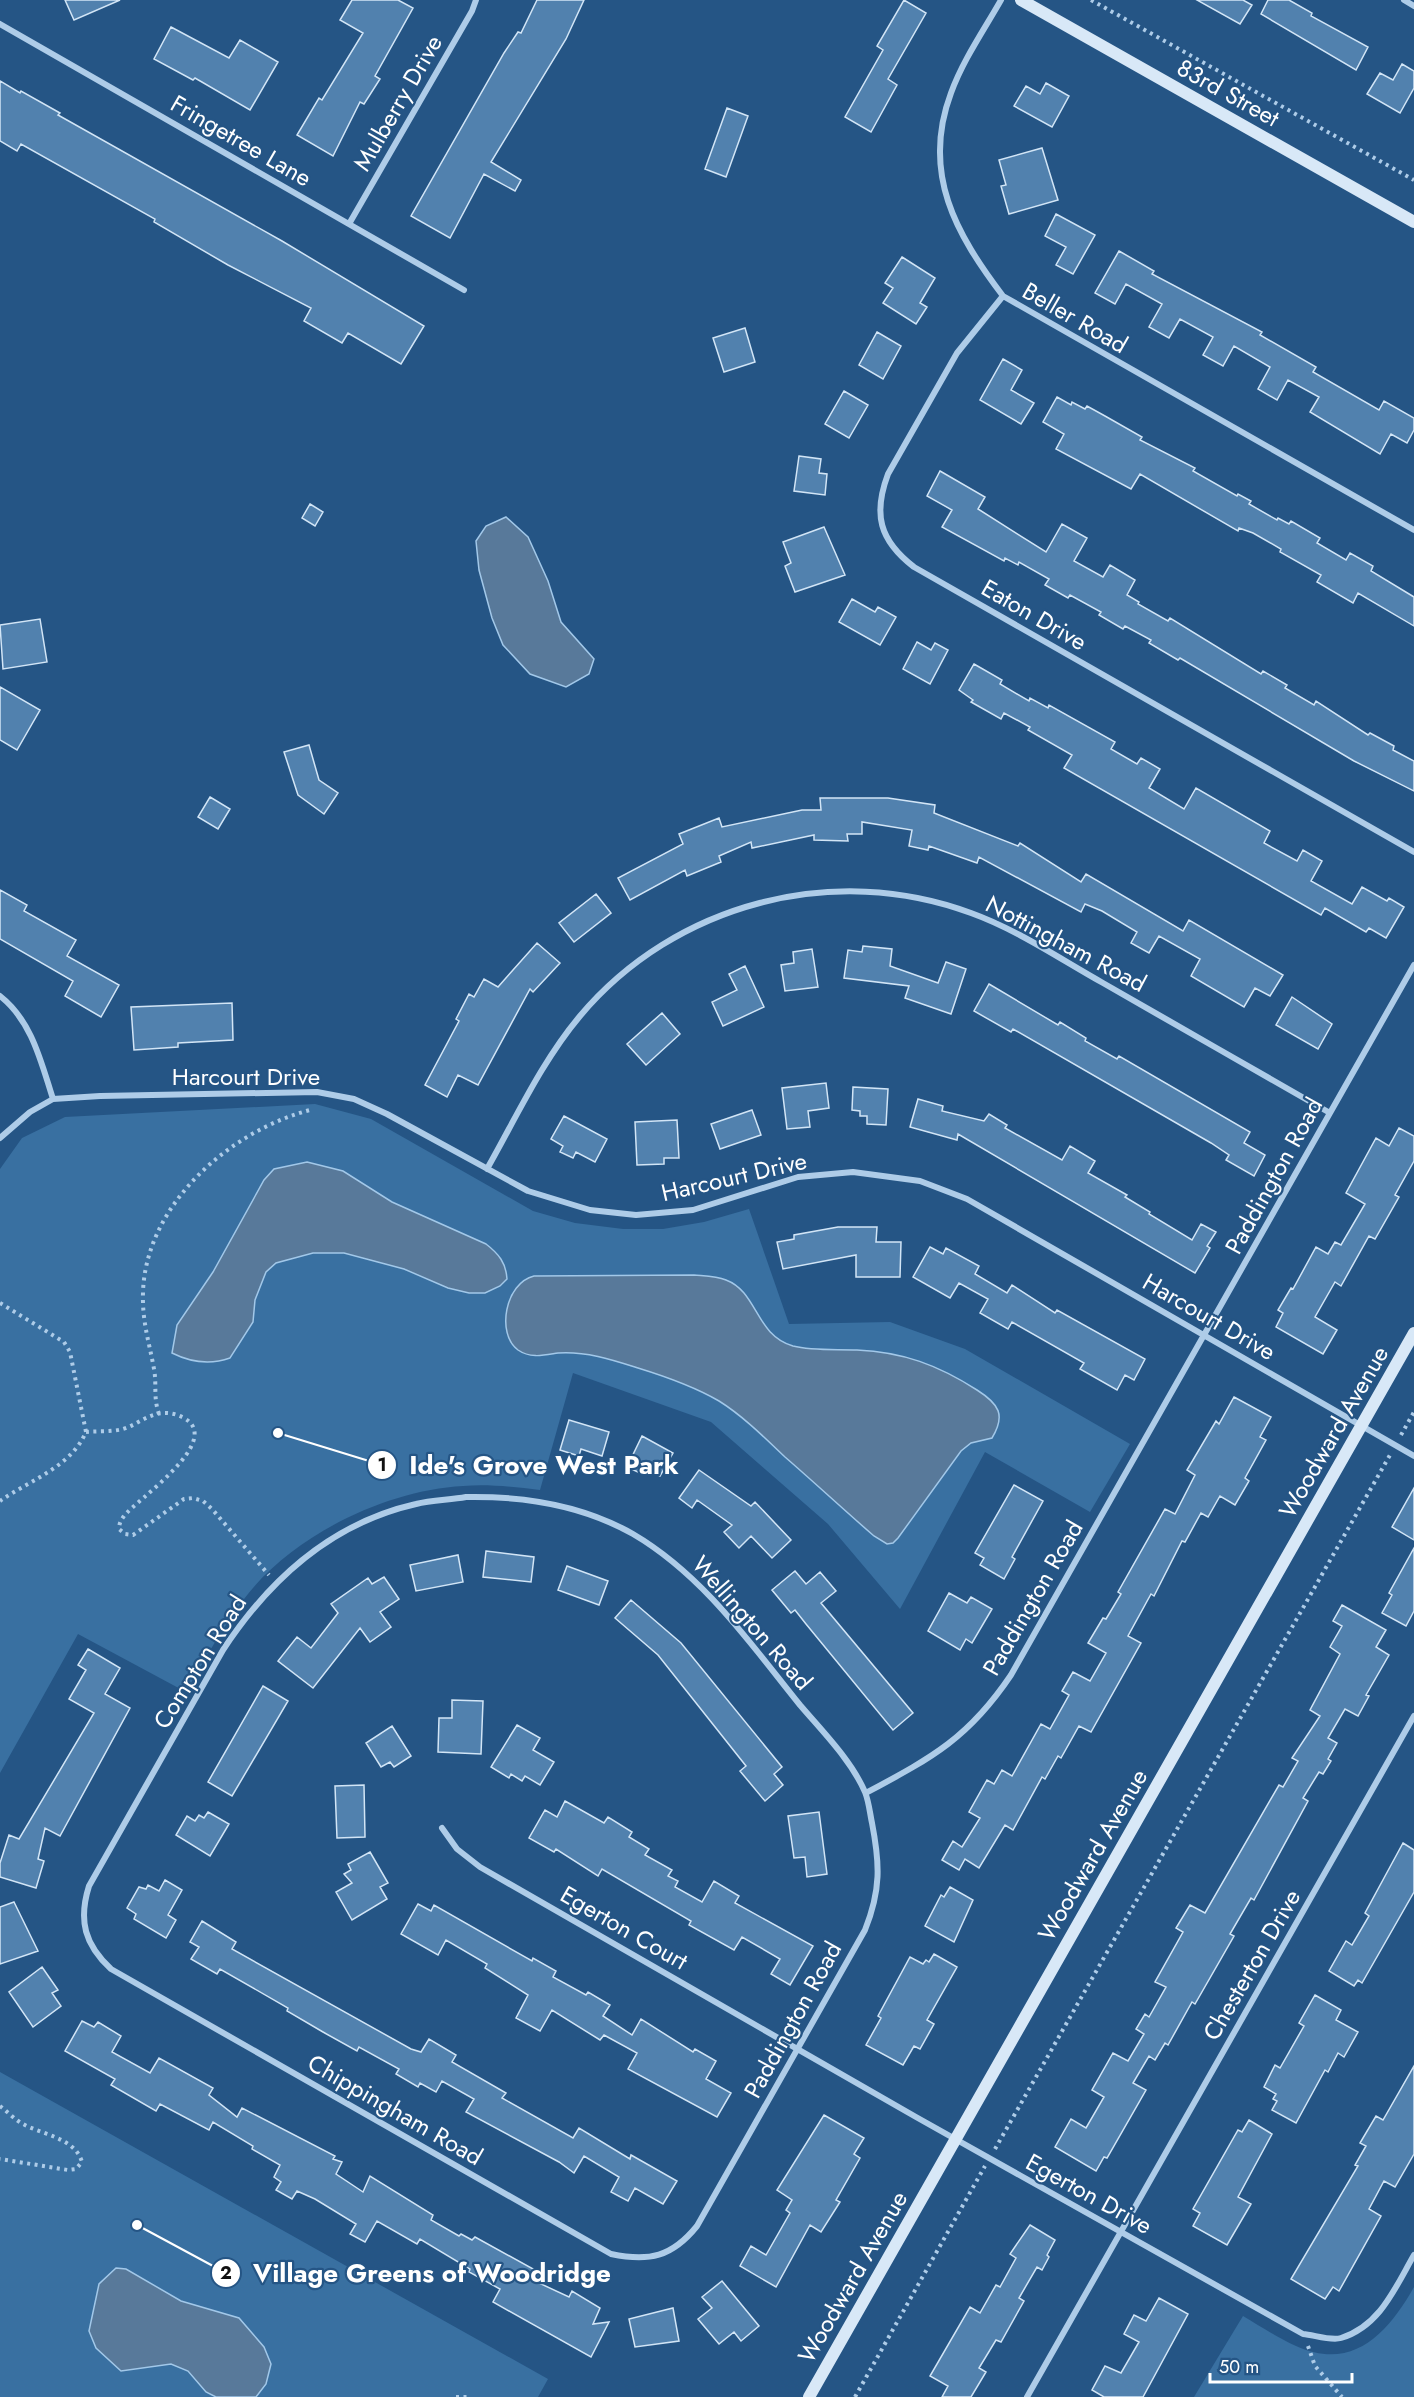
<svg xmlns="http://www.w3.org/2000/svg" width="1414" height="2397" viewBox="0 0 1414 2397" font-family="Jost,sans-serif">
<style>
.green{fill:#3970a1}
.water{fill:#58799a;stroke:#a2c8e9;stroke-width:1.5}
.building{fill:#5181ae;stroke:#d2e5f6;stroke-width:1.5}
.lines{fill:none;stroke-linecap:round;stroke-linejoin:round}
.path{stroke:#aecce8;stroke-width:4;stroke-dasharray:3 4.5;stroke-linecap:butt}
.minor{stroke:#aecce8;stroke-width:6}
.secondary{stroke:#d8e8f7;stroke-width:12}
.labels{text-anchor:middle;stroke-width:4.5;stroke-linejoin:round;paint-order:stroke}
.street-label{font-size:24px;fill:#fff;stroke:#255585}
.leader{fill:none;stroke:#fff;stroke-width:2}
.callout-dot{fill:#fff;stroke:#255585;stroke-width:2}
.mark-label{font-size:18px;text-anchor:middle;font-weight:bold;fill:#111}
.callout-label{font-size:26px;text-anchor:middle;font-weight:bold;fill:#fff;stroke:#255585;stroke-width:4.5;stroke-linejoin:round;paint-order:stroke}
</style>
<rect width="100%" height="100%" fill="#255585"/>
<path class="green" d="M315,1104l56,15 162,92 42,12 48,6h40l41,-7 45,-13 40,115 101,-2 75,27 165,95 -40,68 -105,-60 -85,157 -72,-85 -117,-102 -138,-49 -33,117c-26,-3 -51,-6 -77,-4 -77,4 -172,50 -219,113 -22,29 -40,62 -58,93l-108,-58 -78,139v-604l22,-31 43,-21z
M0,2072l548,307 -10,18h-538z
M1414,2287v110h-220l49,-81c17,10 35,22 53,30 57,26 92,-13 118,-59z"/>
<path class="water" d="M506,517l22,20 20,44 13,41 33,37 -5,15 -23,13 -36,-13 -27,-29 -11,-27 -13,-48 -3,-29 10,-15z
M307,1162l36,9 49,31 94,42c13,10 20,19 21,35l-7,7 -15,7h-16l-21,-5 -44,-19 -60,-16h-31l-37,10 -10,9 -11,28 -2,22 -23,36c-20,7 -40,4 -58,-5l5,-28 36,-53 51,-92 10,-11z
M694,1275c10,1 22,1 32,5 32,12 29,55 67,66 20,5 43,3 64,4 46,2 81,15 120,40 22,14 29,25 15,48l-21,5 -10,8 -63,87 -5,5 -6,1 -13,-8c-30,-26 -59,-53 -89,-79 -20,-19 -42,-41 -66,-56 -24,-14 -55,-25 -81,-33 -25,-8 -52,-17 -80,-15 -13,2 -27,6 -40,-3 -22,-16 -13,-67 16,-74z
M116,2268l10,1 55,32 58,17 25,29 7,17 -5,20 -10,13h-40l-10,-5 -18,-21 -17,-7 -50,7 -25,-23 -7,-17 10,-47z"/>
<path class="building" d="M65,0h55l-46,20z
M352,0h46l15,8 -38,68 5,3 -16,25 -4,-2 -27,54 -36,-21 22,-37 3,2 41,-67 -23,-13z
M537,0h47l-18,39 -75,123 30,18 -6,11 -31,-17 -34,64 -39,-22 93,-163 14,-21 3,1z
M904,0l22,13 -38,66 9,6 -26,47 -26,-15 38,-67 -6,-4z
M1197,0h46l9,5 -12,19z
M1268,0h21l23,13 -1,3 57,31 -12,23 -95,-56z
M171,27l58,31 11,-18 38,22 -28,48 -55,-32 -2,2 -39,-21z
M1402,64l12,7v17l-14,25 -33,-19 13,-21 13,7z
M0,81l20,12 1,-2 39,22 -2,2 224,126 142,85 -23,38 -53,-31 -6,10 -38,-22 7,-13 -83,-43 -74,-43 1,-3 -134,-75 -4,7 -17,-10z
M1046,83l23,13 -17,31 -38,-21 12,-20 14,8z
M727,108l21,8 -22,61 -21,-8z
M1042,148l16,52 -49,14 -8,-28 5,-1 -7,-25z
M1056,214l39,21 -22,39 -17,-9 10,-18 -21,-11z
M1119,251l35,20 -2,3 110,58 -2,3 56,32 -3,5 66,38 5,-9 30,17v12l-7,13 -16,-9 -11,20 -70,-42 9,-15 -31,-17 -11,20 -19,-11 12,-22 -36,-21 -11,20 -20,-11 10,-18 -33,-18 -11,19 -20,-11 13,-23 -36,-20 -11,20 -20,-11z
M902,257l33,21 -15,25 7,4 -11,17 -33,-21 10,-15 -8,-5z
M745,328l10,34 -31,10 -11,-34z
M877,332l24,14 -18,33 -24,-14z
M1003,359l19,11 -11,20 23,13 -13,21 -41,-24z
M844,391l24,14 -19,33 -24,-14z
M1057,397l14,8 1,-3 13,7 2,-3 18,10 37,21 -2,3 55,28 -2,3 44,25 1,-2 13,7 -2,3 28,16 1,-2 11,6 2,-3 29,17 -3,5 29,17 4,-7 23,13 -2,5 43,26v29l-56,-33 -5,10 -36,-21 4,-7 -41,-23 1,-3 -28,-16 -14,-5 -1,3 -98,-57 -9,15 -75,-40 8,-15 -21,-12z
M799,456l22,3 -2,14 8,1 -2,21 -31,-4z
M940,471l45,26 -7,12 68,43 16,-28 25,14 -13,23 29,16 7,-12 25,15 -8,15 12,7 -1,2 30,17 2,-3 91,56 2,-3 24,14 -2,3 29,17 2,-4 52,34 2,-2 24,13 -1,4 21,11v30l-60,-30 -174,-103 -2,2 -29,-17 2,-3 -26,-14 -2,3 -24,-14 2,-3 -31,-17 -2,3 -23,-13 4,-6 -30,-17 -1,3 -13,-7 -1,3 -62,-34 10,-17 -25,-14z
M310,504l13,8 -8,14 -13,-8z
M824,527l21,48 -50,17 -10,-26 6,-3 -8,-21z
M852,599l23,13 3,-5 18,10 -16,28 -41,-23z
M40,619l7,43 -44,7 -3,-44z
M917,642l14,8 4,-7 13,7 -18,34 -27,-15z
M974,664l28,16 -2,4 29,17 1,-3 18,10 1,-3 66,37 -4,7 26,15 4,-6 19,11 -11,19 35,21 12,-21 74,43 -6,12 33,18 6,-11 19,11 -11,20 41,23 10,-17 25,14 2,-3 15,9 -18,31 -17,-10 -3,4 -41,-24 -4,7 -257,-147 8,-13 -44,-25 2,-3 -26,-14 -3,6 -30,-17 2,-2 -14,-10z
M0,687l40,23 -23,40 -17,-10z
M309,745l10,35 19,13 -14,21 -26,-19 -14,-43z
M210,797l20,12 -12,20 -20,-12z
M820,798h68l47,7 -1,8 84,33 2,-3 61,39 5,-8 97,57 6,-11 94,55 -13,21 -15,-8 -11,19 -53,-31 9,-17 -41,-23 -10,17 -18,-10 6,-11 -35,-21 -17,-7 -4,8 -102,-55 -2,6 -48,-17 -1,4 -19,-4 3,-16 -50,-8v12h-15l1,7 -34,-1v-5l-62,13 -1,-6 -32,14 2,6 -34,14 -2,-6 -55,30 -12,-22 65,-34 -4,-10 40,-16 3,9 80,-17h19z
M0,890l27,15 -3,6 52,29 -9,16 52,29 -18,32 -36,-21 8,-15 -73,-42z
M596,894l15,19 -37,29 -15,-19z
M537,943l23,20 -27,29 -3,-3 -52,96 -20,-10 -11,22 -22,-12 34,-64 -3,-2 13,-25 5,3 10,-18 14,8z
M863,946l29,3 -2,17 48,17 8,-21 20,7 -15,45 -46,-16 4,-12 -65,-8 4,-28 14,2z
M812,949l6,38 -33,4 -4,-26 13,-2 -1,-11z
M745,966l19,41 -41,19 -11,-24 25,-12 -8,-16z
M989,984l69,41 2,-3 26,16 -1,3 32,18 2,-3 131,76 -6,11 21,12 -11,21 -28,-16 3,-5 -18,-12 -198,-114 -2,3 -37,-21z
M1292,997l40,27 -14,25 -42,-24z
M232,1003l1,37 -55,3v4l-44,3 -3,-43z
M662,1013l18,21 -34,31 -19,-21z
M826,1083l3,25 -21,3 2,16 -23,2 -5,-41z
M853,1087l35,2 -2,36 -19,-1v-8h-7v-5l-8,-1z
M918,1099l25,7 -1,5 42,10 5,-7 18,11 -2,3 57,32 8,-14 25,15 -7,12 39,22 -2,2 25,15 -1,2 43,26 9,-16 15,8 -9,14 3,2 -15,25 -237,-139 -1,6 -47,-13z
M752,1110l9,25 -41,14 -9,-25z
M564,1116l43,23 -12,23 -19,-10 -3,6 -13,-6 3,-6 -12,-7z
M677,1120l2,38h-15v6l-27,1 -2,-43z
M1399,1128l15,8v25l-19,34 4,2 -24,42 -6,-3 -28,50 -6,-4 -20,35 22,13 -14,24 -47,-27 7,-14 -5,-3 13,-22 2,1 23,-42 12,7 7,-12 6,3 24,-41 -19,-11 30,-55 13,8z
M838,1227h39l-1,15h25l-1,35h-44v-22l-73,14 -6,-27 17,-3v-4z
M930,1247l13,7 3,-6 33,18 -4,8 32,19 5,-8 43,28 2,-3 88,49 -11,21 -9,-5 -8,15 -37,-21 4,-6 -72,-41 -4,7 -28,-16 8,-14 -29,-16 -9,15 -37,-21z
M1234,1397l37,20 -11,20 6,3 -21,38 4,3 -14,24 -15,-9 -12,21 -7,-4 -16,29 -3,-1 -28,55 -3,-2 -23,42 13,7 -50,89 -12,-6 -18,32 -3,-2 -13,23 -3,-2 -29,53 -8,-5 -26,43 -14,-9 -6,11 -17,-10 11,-19 9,6 18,-29 -11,-6 18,-32 7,4 8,-14 10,6 29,-52 9,5 19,-34 -7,-4 11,-19 17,9 16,-28 -18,-10 15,-25 3,1 15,-25 -3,-2 47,-83 10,5 20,-39 -8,-5 29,-49 3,3z
M569,1420l40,12 -7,24 -21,-7 -2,7 -19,-6z
M642,1436l31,17 -13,23 -17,-8 -3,5 -13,-6z
M699,1470l52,36 4,-4 36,38 -19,18 -21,-22 -12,12 -15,-16 8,-7 -35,-25 -5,8 -13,-10z
M1014,1485l29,16 -31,56 3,2 -11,20 -24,-14 4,-7 -9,-5z
M1414,1488v52l-22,-13z
M1414,1548v63l-8,15 -24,-13 10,-18 -3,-2z
M486,1551l48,6 -3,25 -48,-5z
M458,1555l5,27 -47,9 -6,-26z
M567,1566l41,15 -9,24 -41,-15z
M795,1571l11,13 14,-12 16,19 -15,12 92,110 -20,17 -87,-106 -11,-14 -4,3 -19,-23z
M384,1577l15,22 -19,13 11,15 -21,15 -10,-14 -47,60 -35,-27 19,-24 14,11 27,-35 -7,-9 37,-26 4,6z
M949,1593l18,10 4,-6 21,12 -20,34 -6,-4 -6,11 -32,-19z
M631,1600l50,43 101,124 -8,7 9,11 -18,16 -25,-30 6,-5 -88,-111 -43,-37z
M1342,1605l44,25 -10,17 13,8 -23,40 3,1 -11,20 -13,-7 -17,29 9,5 -9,16 3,2 -8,13 -4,-2 -16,26 5,3 -54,99 -3,-2 -21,36 4,2 -39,68 -3,-2 -24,43 -3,-2 -10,17 -6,-4 -16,27 13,7 -39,68 -3,-1 -8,14 -41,-24 16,-28 15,9 18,-31 -12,-7 21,-37 15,8 16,-27 -8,-5 9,-15 4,3 17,-30 -11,-5 28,-50 -7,-4 14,-23 15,8 74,-128 4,2 15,-26 -6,-3 28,-42 -10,-6 30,-56 -10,-7 12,-21 -9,-5z
M88,1649l32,19 -15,26 25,14 -70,128 -15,-8 -7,31 6,2 -8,27 -36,-11v-14l9,-28 10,4 75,-126 -25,-14 17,-29 -8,-5z
M263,1686l25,15 -56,95 -24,-14z
M452,1700l31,1 -2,53 -43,-2 1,-34h13z
M517,1725l23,13 -7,12 21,12 -14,23 -15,-9 -3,5 -11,-7 -2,4 -18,-11z
M392,1726l19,30 -17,11 -4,-5 -9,5 -15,-24z
M364,1785l1,52 -28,1 -2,-52z
M565,1801l39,22 4,-6 24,15 -3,5 20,12 -4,6 27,15 -4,6 10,5 -3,6 27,15 12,-21 25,15 -4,7 78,43 -23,39 -19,-11 9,-15 -38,-22 -8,13 -45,-25 2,-4 -89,-52 -4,7 -42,-27 -2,3 -25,-14 16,-28 12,7z
M208,1812l21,12 -19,32 -34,-21 11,-19 8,5 4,-6 5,3z
M819,1812l8,62 -20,3 -2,-20 -11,1 -6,-42z
M1403,1843l11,7v42l-52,91 -4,-3 -4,6 -25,-15 17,-30 6,4 17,-29 -4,-3z
M370,1852l18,31 -8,4 7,12 -35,21 -16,-28 16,-9 -8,-9 7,-4 -3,-6z
M165,1880l17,10 -14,25 8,5 -10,18 -32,-19 2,-5 -9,-6 12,-21 7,2 2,-4 11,6z
M950,1887l23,13 -19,42 -29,-16 16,-31 3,2z
M14,1902l24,49 -38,13v-57z
M418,1904l13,7 3,-6 98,56 1,-3 23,13 -3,6 33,18 2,-3 22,13 -7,11 29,19 9,-16 52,33 2,-3 21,12 -10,18 25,14 -14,24 -89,-48 9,-16 -33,-18 -4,5 -48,-30 -12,21 -24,-13 12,-23 -43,-27 2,-4 -41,-24 -8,15 -37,-21z
M202,1921l34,21 -4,7 179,100 10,3 8,-13 27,16 -4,7 54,31 -4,5 71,40 6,-10 51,31 1,-4 46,26 -14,23 -28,-16 -7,13 -17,-9 8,-15 -35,-21 -10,17 -15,-11 -93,-50 8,-13 -32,-18 -6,11 -16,-9 -2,4 -22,-13 3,-5 -40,-22 -2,4 -34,-19 -36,-21 1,-3 -68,-39 -3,5 -26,-15 8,-12 -9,-5z
M934,1954l23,13 -30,53 7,4 -14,25 -6,-3 -11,19 -37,-20 15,-27 -3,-2 32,-59 13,7 3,-4 3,2z
M42,1967l16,23 -6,3 9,13 -28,21 -24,-35z
M1315,1995l26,15 -5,10 22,12 -14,25 -6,-4 -10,19 -3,-2 -29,53 -24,-13 5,-9 -4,-2 3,-5 -12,-7 11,-22 5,3 24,-42 -5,-3z
M82,2021l12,6 4,-5 23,14 -9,16 38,21 9,-15 54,30 -4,7 28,22 5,-9 93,48 -2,3 9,3 -6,12 27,18 7,-16 63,39 -2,5 28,16 2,-2 11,6 3,-3 69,38 -5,8 30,14 3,-6 28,17 -7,16 16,-2 -18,35 -98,-55 7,-13 -31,-17 1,-3 -50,-30 -3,5 -40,-23 -12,21 -15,-8 6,-10 -41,-25 -18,-8 -5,8 -16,-9 5,-8 -7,-5 6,-12 -28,-16 1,-3 -40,-24 -4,8 -49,-26 -4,7 -45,-26 4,-6 -50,-28z
M1414,2066v88l-19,33 -11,-6 -15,28 12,7 -42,75 -6,-4 -8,12 -34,-20 67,-113 -3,-1 11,-19 -6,-3 16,-27 7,4z
M824,2115l40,23 -10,16 6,4 -24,42 4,2 -19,30 -11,-7 -34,62 -36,-21 11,-20 15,9 24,-42 -4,-3 6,-10 -15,-10z
M1249,2120l23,14 -34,63 13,7 -24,41 -34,-19 7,-13 -7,-4 45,-79 4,2z
M1030,2225l25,15 -8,15 2,2 -7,13 -5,-3 -18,31 5,3 -23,41 -5,-2 -17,28 7,4 -15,25h-29l6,-11 -18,-10 40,-69 10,6 16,-28 4,2 16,-29 -6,-4z
M722,2281l37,45 -18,15 -7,-9 -15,12 -21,-25 14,-11 -10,-11z
M1159,2298l29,16 -45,83h-39l-12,-7 13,-24 16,7 18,-31 -15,-8 10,-19 12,6z
M673,2308l6,33 -44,6 -6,-28z"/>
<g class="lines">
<path class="path" d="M1091,0l323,180
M0,1303l64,39 6,10 16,80c-15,35 -56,48 -86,69
M159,1414c-6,-17 -2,-29 -5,-45 -5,-28 -12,-47 -11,-77 3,-88 87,-161 167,-182
M86,1432c12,-1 26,0 37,-3 13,-4 21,-12 34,-15 9,-2 18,-1 27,4 41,23 -49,83 -60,98 -3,4 -5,8 -5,13l6,5 8,1 51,-36 9,-1 10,3 9,8 57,66
M1401,1435l13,-23
M0,2106c8,6 15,14 23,18 20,11 52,14 59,38l-6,7 -8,1 -68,-11
M995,2149l395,-694
M1308,2346l7,20 27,31
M456,2397h15
M855,2397l130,-231"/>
<path class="minor" d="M1001,0c-17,30 -38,60 -50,93 -30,80 5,141 52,203l411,234
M1404,0l10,6
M0,24l464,266
M349,224l123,-213 4,-11
M1003,296l-46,57 -69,121c-15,40 -9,66 26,93l500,285
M0,996c32,25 41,66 53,103
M0,1138l30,-26 23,-13 47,-3 217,-4 37,7 33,15 141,77 62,19 46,5 57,-5 105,-33 55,-5 67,9 47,18 447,257
M487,1169c29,-51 55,-108 93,-153 95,-113 254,-154 391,-103 47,17 89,46 132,70 76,43 151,87 227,130
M466,1497c58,-1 116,8 167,37 70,41 117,109 167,171 23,27 51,55 65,87 4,10 5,22 7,31 8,41 9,67 -7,107l-168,296c-25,31 -48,36 -86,28l-500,-285c-26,-24 -33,-48 -22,-83l134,-236c46,-70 109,-127 193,-146 16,-4 34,-4 50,-7z
M866,1793c65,-35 102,-54 145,-118l403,-710
M442,1828l15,21 23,18 436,250 387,217c11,1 28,7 38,4 39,-12 54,-50 73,-83
M1027,2397l387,-681"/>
<path class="secondary" d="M1021,0l393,222
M809,2397l605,-1064"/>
</g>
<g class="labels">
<g class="street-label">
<text transform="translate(1228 93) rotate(29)" y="8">83rd Street</text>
<text transform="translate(398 103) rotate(-60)" y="8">Mulberry Drive</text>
<text transform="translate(241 141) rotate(30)" y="8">Fringetree Lane</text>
<text transform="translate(1075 318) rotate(30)" y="8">Beller Road</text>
<text transform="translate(1034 615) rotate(30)" y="8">Eaton Drive</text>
<text transform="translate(1066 944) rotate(28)" y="8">Nottingham Road</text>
<text x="246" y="1085">Harcourt Drive</text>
<text transform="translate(1274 1176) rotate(-61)" y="8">Paddington Road</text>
<text transform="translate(734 1177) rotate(-13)" y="8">Harcourt Drive</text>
<text transform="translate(1209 1317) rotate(30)" y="8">Harcourt Drive</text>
<text transform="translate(1334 1432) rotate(-60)" y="8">Woodward Avenue</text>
<text transform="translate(1033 1598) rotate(-60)" y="8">Paddington Road</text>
<text transform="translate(752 1623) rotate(49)" y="8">Wellington Road</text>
<text transform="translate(200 1662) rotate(-58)" y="8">Compton Road</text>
<text transform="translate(1093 1855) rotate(-60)" y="8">Woodward Avenue</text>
<text transform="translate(624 1928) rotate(30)" y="8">Egerton Court</text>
<text transform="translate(1252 1965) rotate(-60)" y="8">Chesterton Drive</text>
<text transform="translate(793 2020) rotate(-61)" y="8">Paddington Road</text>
<text transform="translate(395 2110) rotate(30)" y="8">Chippingham Road</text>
<text transform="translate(1089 2194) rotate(29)" y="8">Egerton Drive</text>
<text transform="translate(853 2277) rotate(-60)" y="8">Woodward Avenue</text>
</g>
</g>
<path class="leader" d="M278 1433L382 1465M137 2225L226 2273"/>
<g class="callout-dot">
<circle cx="278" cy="1433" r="6"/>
<circle cx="137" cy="2225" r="6"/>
<circle cx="382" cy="1465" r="15"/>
<circle cx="226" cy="2273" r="15"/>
</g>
<g class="mark-label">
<text x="382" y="1471">1</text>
<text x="226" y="2279">2</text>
</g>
<g class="callout-label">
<text x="544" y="1474">Ide's Grove West Park</text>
<text x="432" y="2282">Village Greens of Woodridge</text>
</g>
<path d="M1210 2373v9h142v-9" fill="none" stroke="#ffffff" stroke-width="3"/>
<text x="1219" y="2373" font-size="18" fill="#ffffff" stroke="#255585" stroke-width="4.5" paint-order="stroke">50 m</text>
</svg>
